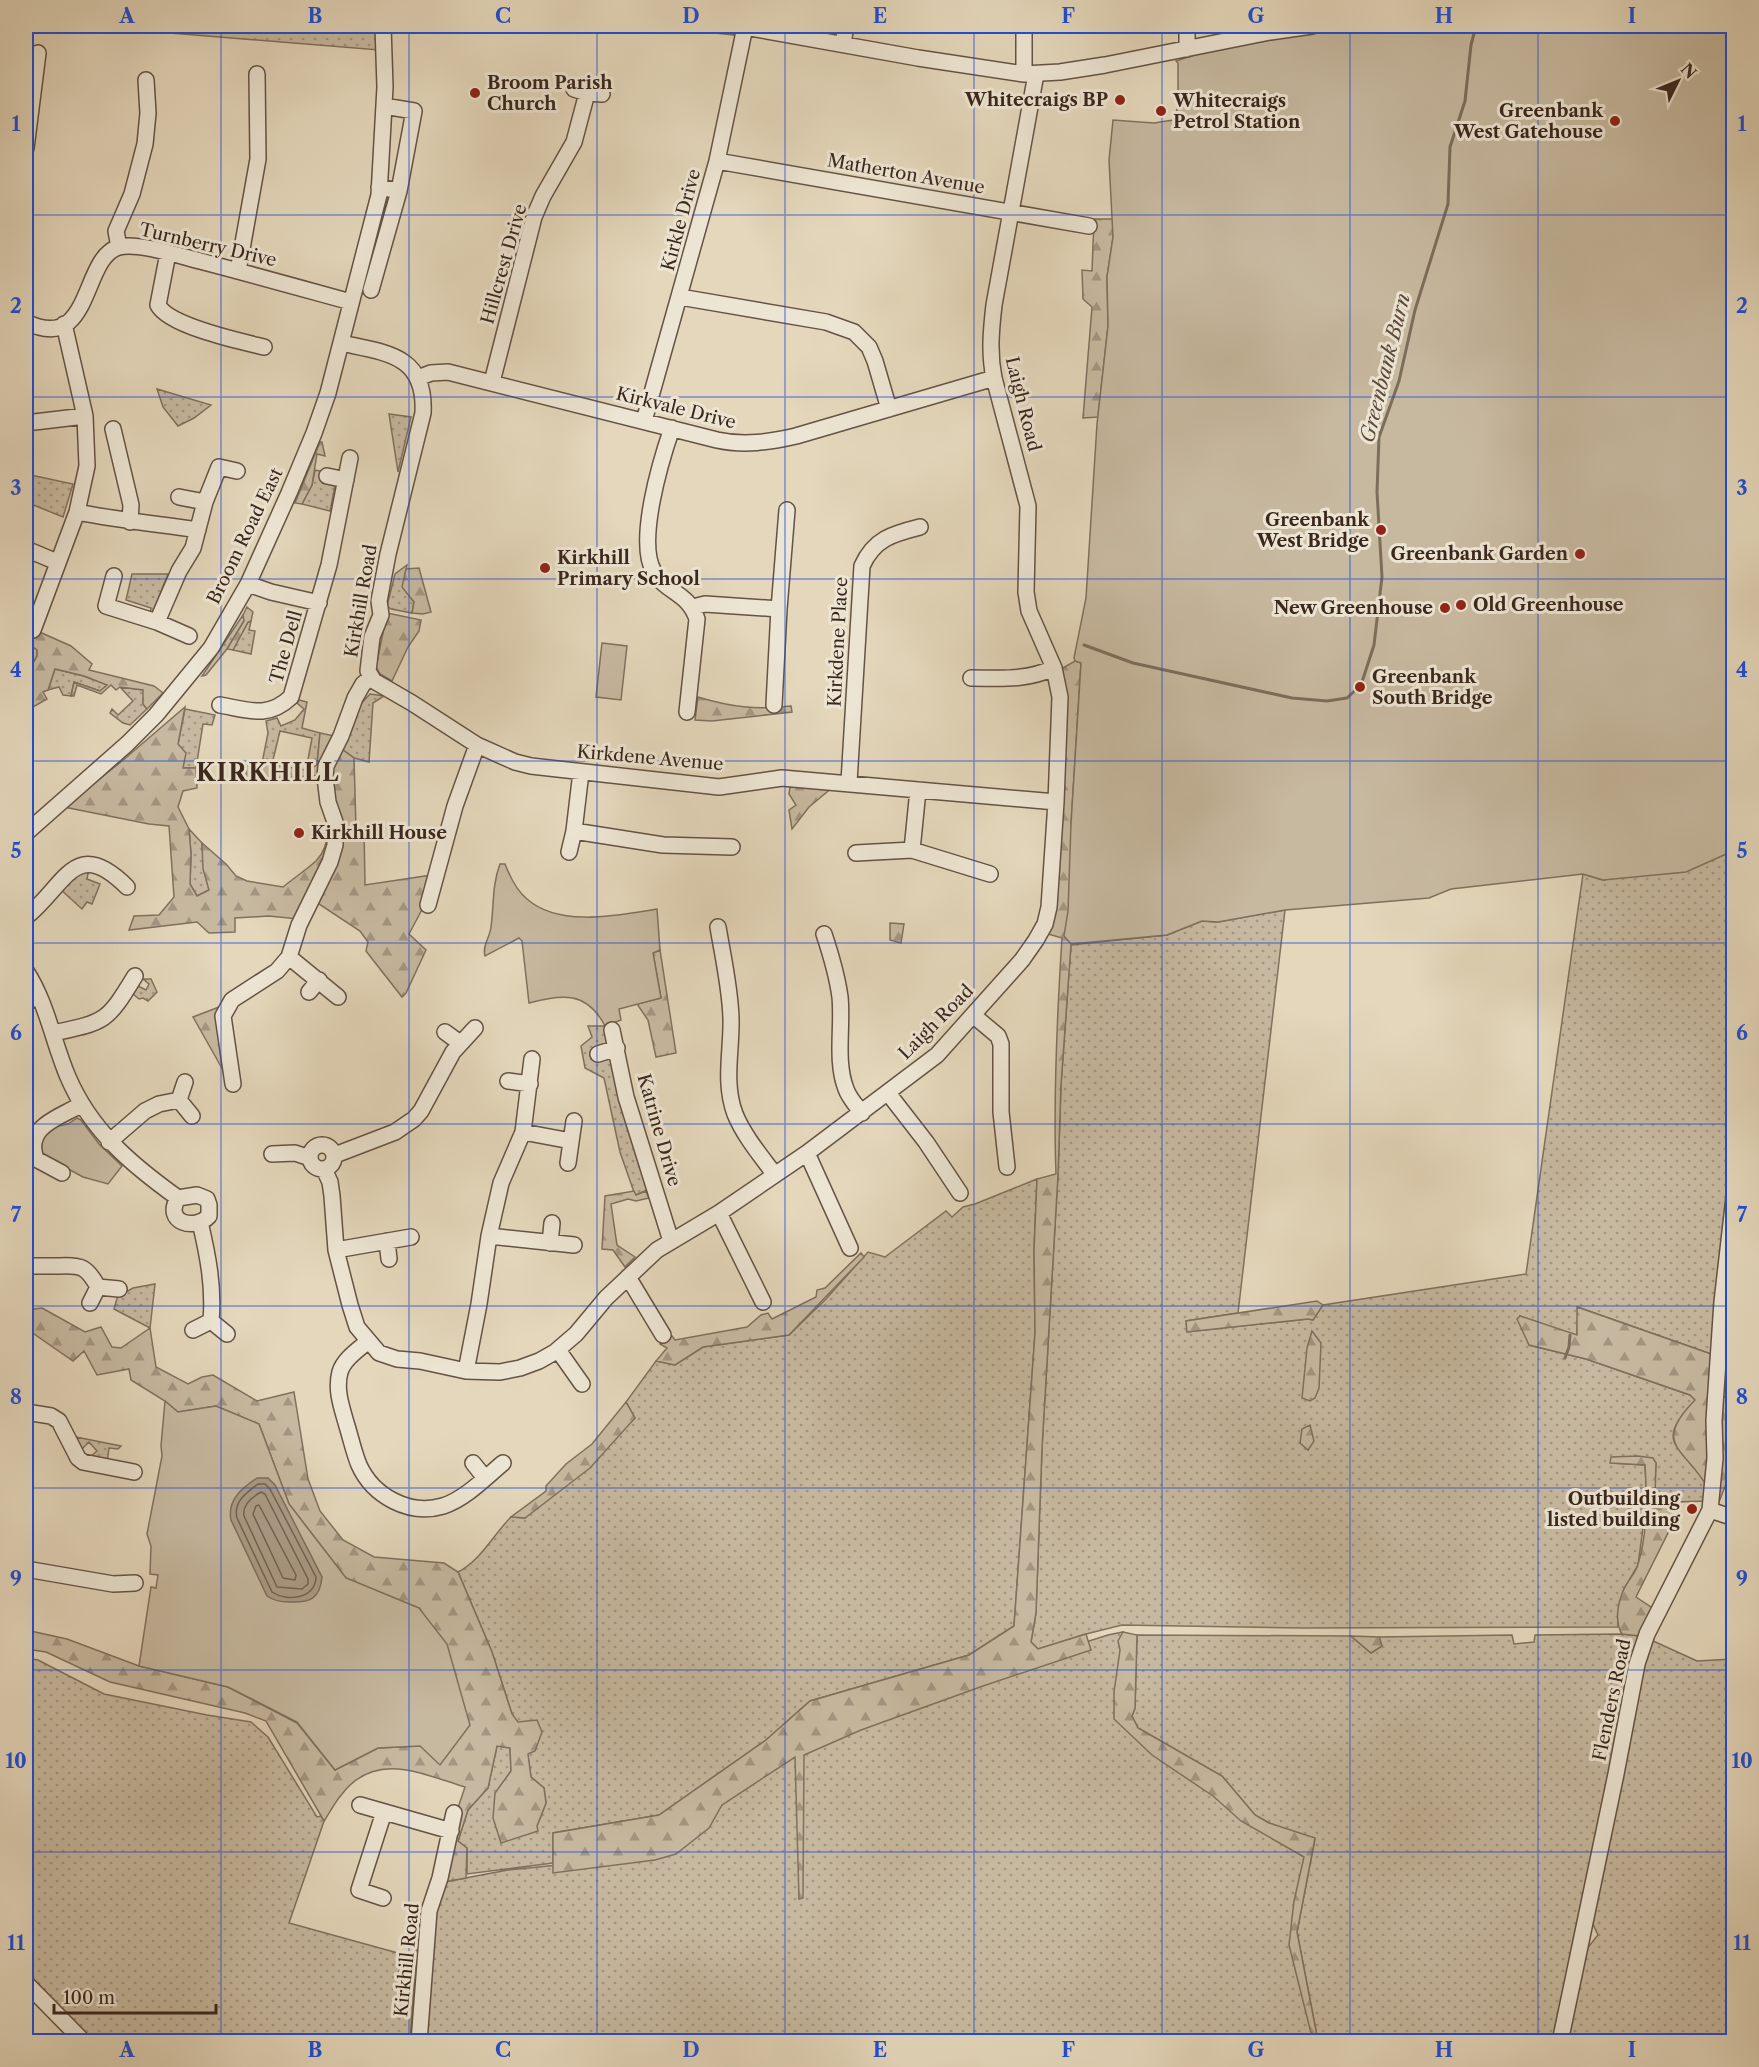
<svg xmlns="http://www.w3.org/2000/svg" width="1759" height="2067" viewBox="0 0 1759 2067" font-family="'Libre Caslon Text',serif">
<style>
.grass{fill:url(#grass-dots);stroke:#80705e;stroke-width:1.5}
.forest{fill:url(#forest-firs);stroke:#80705e;stroke-width:1.5}
.green{fill:#c7b9a0;stroke:#80705e;stroke-width:1.5}
.water{fill:#aa9b85;stroke:#7d6d5b;stroke-width:1.5}
.lines{fill:none;stroke-linecap:round;stroke-linejoin:round}
.shore{stroke:#726151;stroke-width:1.5}
.stream{stroke:#7d6d5b;stroke-width:3}
.minor-casing{stroke:#645344;stroke-width:18}
.minor{stroke:#ede5d3;stroke-width:15}
.grid{fill:none;stroke:#1d4ed8;stroke-width:1.5;stroke-opacity:0.55}
.poi-dot{fill:#8f2418;stroke:#ede5d3;stroke-width:2}
.labels{text-anchor:middle;stroke-width:6;stroke-linejoin:round;paint-order:stroke}
.poi-label{font-size:18px;font-weight:bold;fill:#3a271d;stroke:#ede5d3;text-anchor:start}
.street-label{font-size:18px;fill:#3a271d;stroke:#ede5d3}
.water-label{font-size:20px;font-style:italic;fill:#5c4a3c;stroke:#ede5d3}
.district-label{font-size:24px;font-weight:bold;letter-spacing:1.5px;fill:#3a271d;stroke:#ede5d3}
.neatline{fill:none;stroke:#1d4ed8;stroke-width:2}
.grid-label{font-size:20px;text-anchor:middle;font-weight:bold;fill:#1d4ed8}
</style>
<defs>
<pattern id="grass-dots" width="8" height="8" patternUnits="userSpaceOnUse" patternTransform="scale(1.5)"><rect width="8" height="8" fill="#c7b9a0"/><path d="M2 2h.1M6 6h.1" fill="none" stroke="#a39682" stroke-width="1.8" stroke-linecap="round"/></pattern>
<pattern id="forest-firs" width="22" height="20" patternUnits="userSpaceOnUse" patternTransform="scale(1.5)"><rect width="22" height="20" fill="#c7b9a0"/><path d="M5 1l3.5 6h-7zM16 11l3.5 6h-7z" fill="#a39682"/></pattern>
</defs>
<rect width="100%" height="100%" fill="#e4d7bb"/>
<filter id="stains"><feTurbulence type="fractalNoise" baseFrequency=".00333" numOctaves="4"/><feColorMatrix values="0 0 0 0 .2 0 0 0 0 .09 0 0 0 0 .02 0 0 0 .5 -.17"/></filter>
<radialGradient id="worn" r=".72"><stop offset=".6" stop-color="#630" stop-opacity="0"/><stop offset="1" stop-color="#630" stop-opacity=".3"/></radialGradient>
<path class="grass" d="M84,26h200l49,7 2,-3c17,-3 27,-6 42,4l2,16z
M157,389l54,16 -17,13 -16,8 -15,-19z
M389,414l22,3 -13,55z
M315,470l10,2 -1,10 11,4 -5,25 -28,-7 10,-19z
M26,474l47,10 -10,33 -37,-15z
M407,565l-4,22 11,15 -2,11 -21,-4 -4,-3 8,-32z
M132,574h36l-16,40h-2l1,-6 -25,-8z
M243,615l1,6 -17,28 -21,26 -4,1z
M251,621l-2,9 6,1 -4,23 -18,-4 15,-28z
M26,641l11,9v6l-11,20z
M55,669l29,7 24,9 -8,6 -26,-9 -3,14 -8,-1 -4,-8 -11,3z
M120,687l24,3 -1,14 4,5 -17,16 -7,-2 -13,-10 2,-4 6,6 15,-14z
M370,694l14,2 -11,7 -4,59 -15,-4 -15,-11 20,-41z
M299,700l8,2 -5,26 18,5 -3,32 -11,5 6,-32 -32,-7 -8,33 -10,-1 6,-30 -2,-12 11,-3 4,8 14,-6 9,-11 -7,-6z
M185,709l30,6 -3,10 -9,-1 -7,44h-13l-5,-24z
M189,829l13,14 2,26 5,21 -12,6 -7,-12 1,-30z
M1733,851l1,280 -5,8c8,19 5,39 -1,58l-14,158 -136,-48 -1,29 -57,-20 9,29 57,14 104,36 6,5c-52,51 -1,47 12,87 1,4 0,10 0,14l-32,1v4l-4,1 -18,-10 2,-34h-45l34,2 2,33 -9,67 -14,24 -6,26v12l-315,1 -181,-3 -36,9 -48,15 -7,-7 5,-29 6,-165 16,-273 3,-90 10,-141 96,-9 35,-14 16,1 67,-12 -47,403 -52,8 1,11 121,-13 5,1 10,-15 203,-31 57,-400 20,6 116,-24z
M89,868l-2,11 13,5 -8,20 -5,-2 -5,7 -21,-19 12,-16z
M143,979h8l6,13 -9,9 -5,-3 -4,1 -6,-5 1,-10 12,6 3,-6z
M588,1026h17l4,11 2,21 39,131 -15,6 -15,-43 -16,-74 -19,-10 -4,-22 11,-9z
M1037,1179l-3,70 1,84 -21,293 -45,29 -159,46 -44,39 -107,75 -106,18v30l-86,11v-26l-9,-7 10,-31 20,-22 9,-42 13,2 1,23 -16,23 42,32 9,-23 -2,-15 -13,-11c-3,-21 -6,-45 -19,-63l-20,-62 -34,-80c23,-12 35,-37 53,-55l14,1 110,-100 -9,-16 30,-41 19,4 28,-18 86,-12 37,-36 42,-47 17,5 61,-46 6,6 11,-10 12,-3z
M155,1284l-5,44 -36,-19 5,-18 7,1 7,-4z
M1733,1292v106l-10,-1 6,-104z
M76,1437l45,9 -3,3 -9,-1 -2,15 -18,-5 8,-7 -8,-9 -8,8z
M1123,1632l3,18 1,40 7,41 115,88 59,27 -15,93 23,102 -891,1 12,-133 7,-27 64,-12 50,-5 187,-79 46,-33 225,-89 92,-29z
M1622,1634l18,2 -84,405h-238l-21,-109 18,-93 -46,-16 -14,-8 -33,-39 -84,-48 -6,-12 3,-8 2,-73 214,1 20,17 11,-7 -3,-9 133,-2 2,9 20,-2 1,-7z
M1651,1640l46,21 36,-2v382l-168,1 20,-91 13,-16 -7,-15 53,-264z
M26,1658l12,2 66,34 103,21 44,7 17,15 49,80 4,-1 3,5 -35,102 127,35v-13l6,-17 -1,32 -5,-1 -6,82h-319l-65,-65z"/>
<path class="forest" d="M570,26h142l17,3 5,6 -67,-7z
M1094,219h19v18l-6,40 1,49 -10,91 -15,1 9,-111 -9,-8 -1,-29 10,1z
M320,442h2l3,14 -8,-2 -5,31 -10,19 -7,-1z
M419,568l12,44 -8,2 -11,-1 2,-11 -12,-15 4,-18z
M247,607l6,5 -2,9 -3,1 -15,28 -6,-1 17,-28 -1,-6z
M387,613l34,7 -2,11 -11,16 -16,34 -12,-7 -4,-7z
M26,626l45,20 21,18 -3,6 65,16 9,7 -16,16 -4,-5v-14l-23,-3 -4,3 -5,-5 -10,9 -24,-9 -3,11h-3l3,-14 26,9 7,-6 -23,-9 -29,-7 -7,21 -5,2 4,7 -21,12v-35l11,-20v-6l-11,-9z
M1075,661l6,2 -10,161 96,111 -96,10 -10,140 -3,90 -16,273 -6,165 -5,29 7,7 48,-15 5,16 -108,36 -122,44 -57,25 -1,143 -4,1 -4,-142 -73,48 -13,23 -33,26 -21,6 -102,13v-40l106,-18 107,-75 44,-39 159,-46 45,-29 21,-293 -1,-84 3,-70 19,-5c-3,-79 1,-158 6,-236l-14,-4 13,-265z
M698,697c33,10 58,13 93,9l1,6 -80,9 -17,-1z
M185,707l-7,37 8,9 -3,15h13l1,20 -14,3 -5,16 11,22 2,25 -1,30 7,12 12,-6 -6,-21 -1,-26 24,21 10,12 11,5 36,6c11,-9 23,-17 33,-26 21,-21 9,-59 6,-86l-76,5v-15l16,-2 44,7 11,-5h9c-10,26 11,56 4,87 -4,17 -16,30 -24,45 -3,7 -5,15 -8,22l-29,-3 -34,2v14l-26,1 -12,-11 -68,8 5,-14 25,-1 15,-18 -5,-71 -20,-2 -85,-17 58,-46z
M339,747l15,11 2,70 8,2 1,55 67,-10 -6,27 -17,32 17,16 -20,43 -4,4 -36,-46 2,-9 -8,-11 -47,-31 18,-30 -4,-91z
M790,787h43l-24,20 -17,22 -3,-19 7,-5 -7,-11z
M890,923l14,1 -3,19 -11,-3z
M660,950l16,103 -20,4 -8,-37 -11,-16 24,-6 -8,-45z
M229,1000l-3,83 -3,-13 -30,-53 26,-10z
M634,1191l2,4 10,-4 3,7 -13,3 -8,-2 -17,5 6,41 18,12 -10,10 -12,-17 -11,-1 3,-53z
M861,1253l3,4 -75,78 -86,12 -28,18 -19,-4 11,-13 -7,-4 12,-8 3,4 72,-13 14,-12 7,-2 4,6 44,-22 1,-7 8,-2z
M1317,1301l6,4 -10,15 -5,-1 -121,13 -1,-11z
M1577,1307l137,48 -6,133c-23,-40 -57,-43 -13,-88l-5,-5 -104,-36 -57,-14 -12,-26 3,-3 57,19z
M42,1308l43,24 16,-5 11,20 9,1 29,-20 6,39 32,17 14,-7 11,-2 44,26 37,-9 14,87 12,32 23,29 31,17 70,6 14,9 34,80 20,62 6,8 19,-2 5,12 -7,19 -7,3 3,23 13,11 2,15 -9,23 1,5 -37,12 -8,-25 2,-25 16,-22 -1,-23 -13,-2 -9,42 -20,22 -10,31 9,7 -1,30 -22,4 -11,-1 32,-94c-43,-13 -89,-37 -123,7 -7,8 -12,18 -18,27l-58,-100 -21,-8 -135,-31 -64,-30 -20,-3v-19l41,9 72,27 89,21 69,36 38,47 43,-22 42,-2 -1,-138 -73,-30 -57,-74 -30,-80 -43,-18 -38,6 -13,-11 -34,-21 -2,-11 -32,6 -13,-24 -11,10 -39,-27 -8,1v-25z
M1312,1331l9,12 -2,45 -4,10 -5,3 -8,-3 5,-50z
M1723,1397l10,1v68l-14,36 -5,-1z
M626,1402l9,16 -45,50 -65,50 -14,-1 35,-26v-5l20,-22 26,-20z
M1310,1425l4,16 -6,9 -8,-7 2,-14z
M1638,1456l15,2 3,5 -1,34 16,10 5,-1 1,9 -41,82 18,12 -14,27 -18,-2c-8,-13 -4,-32 2,-45 4,-9 12,-16 14,-25 9,-28 9,-70 7,-99l-35,-2 1,-6z
M1123,1632l14,3 -2,73 -3,8 6,12 84,48 33,39 14,8 46,15 -18,94 21,109h-5l-24,-96 5,-44 10,-44 -63,-36 -28,-25 -61,-41 -38,-36v-27l6,-42 -2,-9z
M1351,1636l28,1 3,9 -11,7z"/>
<path class="green" d="M1347,26h386v825l-47,21 -83,8 -20,-6 -132,15 -22,9 -144,12 -67,12 -16,-1 -35,14 -96,9 -7,-8 4,-25 3,-87 10,-161 -6,-2 -1,-3 12,-60 11,-174 11,-98 -1,-49 6,-40 -4,-77 4,-40 41,3 19,-3 5,-13v-44l-2,-2 43,-14z
M602,643l25,3 -6,54 -25,-3z
M320,733l19,4 -13,28h-9z
M500,864h5c5,13 11,26 22,35 33,29 92,16 130,10l3,41 -7,3 8,45 -42,11 2,11 -16,6c-18,-35 -43,-32 -76,-23l-7,-62 -3,-3 -34,18c-3,-10 5,-19 6,-29 3,-22 1,-42 9,-63z
M77,1118l4,2 18,24 23,22 -14,18 -25,-7 -44,-24 1,-15 13,-11 15,-3z
M165,1401l13,11 38,-6 43,18 30,80 57,74 73,30 28,36 23,81 -30,40 -20,-19 -42,2 -43,22 -38,-48 -69,-35 -89,-21 12,-79 5,1 2,-13 -8,-1 1,-28 -4,-12 15,-78 -1,-10z"/>
<path class="water" d="M257,1478h11l7,7 47,92c-2,22 -12,26 -33,25 -9,0 -15,-1 -22,-6l-36,-76c-4,-20 11,-32 26,-42z"/>
<g class="lines">
<path class="shore" d="M258,1484h7l5,5 46,88c-1,22 -29,25 -44,15l-35,-74c-4,-16 9,-25 21,-34z
M261,1492l4,2 43,85v5l-6,5 -25,-2 -33,-71c-2,-11 8,-19 17,-24z
M259,1505l37,70 -1,5 -12,-2 -30,-64 3,-8z"/>
<path class="stream" d="M1084,645l49,18 159,35 35,3 20,-3 14,-13 13,-40 8,-68 -5,-85 2,-55 20,-56 16,-71 33,-106 2,-57 15,-46 6,-56 5,-19
M1565,1358l4,-11 1,-12"/>
<g class="minor-casing">
<path id="minor" d="M739,26l179,32 106,16 36,-2 45,-7 165,-33 42,-6
M1187,26v23
M843,44l3,-18
M1024,74v-48
M574,89l13,4 15,1
M384,106l30,5 -15,80
M26,148l12,-95
M717,161l372,65
M119,247l-3,-16 16,-37 13,-50 3,-31 -2,-33
M168,253l-10,52c11,21 81,36 106,42
M238,271l20,-112 -1,-85
M371,290l28,-99 -20,-4
M680,297l146,25 28,10 15,15 6,14 14,48
M26,322c67,33 55,-65 93,-75 18,-5 61,9 81,14 50,13 100,27 151,41
M341,343c46,10 85,12 82,70l-35,141 -9,47 2,14 -9,22 -4,34 6,10 38,22 65,42 38,17 16,4 188,21 63,-9 274,24
M418,378l13,-5 17,-1 269,68c27,6 53,2 79,-4l198,-58
M492,382l42,-165 9,-21 31,-54 13,-49
M644,421l73,-260 28,-134
M26,423l59,-7
M672,428c-11,32 -36,114 -18,144 12,21 34,20 43,47l-10,93
M113,429l18,76 -1,17
M327,476l19,4
M179,497l26,5
M77,512c40,8 80,12 121,18
M26,549l31,13
M114,576l-8,30 51,16 22,-51 14,-23 12,-46 14,-35 18,4
M248,584l23,8 48,11
M693,607l12,-3 74,5
M157,622l32,14
M33,630l44,-118 10,-46 -2,-50 -21,-92
M971,678c30,0 54,3 83,-10
M220,705c28,5 48,14 71,-8l38,-132 21,-107
M774,705l5,-96 8,-99
M849,782l13,-216c12,-27 30,-32 58,-39
M574,831l89,14 69,2
M26,833l101,-89 29,-29 55,-67 37,-64 41,-91 25,-60 14,-40 51,-198 6,-108 -2,-61
M912,850l6,-60
M569,852l5,-21 7,-59
M856,853l56,-3 78,24
M428,905l27,-99 22,-61
M26,917c40,-32 49,-82 101,-30
M718,927c5,30 12,60 13,91 1,32 -8,64 4,96 9,22 26,42 40,61
M824,934c7,21 13,41 16,63 3,30 -5,64 6,92 3,9 10,16 16,24
M289,957l49,40
M26,971c21,32 27,71 42,106 23,54 64,88 110,121
M309,992l10,-12
M26,1003l12,-8
M973,1015l25,21 3,8v68l6,55
M612,1030l14,67 45,144
M445,1032l15,11
M53,1033c53,-11 54,-11 82,-57
M598,1054l19,-6
M508,1081l22,3
M233,1084l-10,-68 9,-16 45,-29 12,-14 10,-32 31,-63 5,-17v-23l-7,-20 -3,-25 1,-11 15,-30 14,-38 8,-14 8,-7
M888,1093l38,49 34,51
M179,1100l13,16
M523,1132l48,9
M109,1142l36,-31 14,-7 20,-4 6,-18
M310 1157a12 12 0 1 1 24 0a12 12 0 1 1-24 0Z
M807,1153l43,95
M272,1154l23,-1 15,5
M335,1155l60,-23 19,-13 7,-8 32,-59 22,-24
M568,1163l6,-42
M324,1169l6,13 2,14 4,54 14,55 7,22 22,26 18,6 23,2 46,10 34,1 20,-4 19,-7 16,-9 21,-18 30,-36 51,-48 62,-37 88,-60 130,-98 85,-95 14,-20 9,-16 4,-17 7,-105 4,-105 -6,-29 -25,-57 -3,-19 2,-86 -34,-128c-5,-25 -3,-47 0,-73l42,-231
M62,1173l-26,-14c-12,-33 23,-41 46,-55
M197,1195l10,4 2,6v11c-14,15 -46,7 -31,-18z
M719,1213l44,89
M489,1236l85,9
M387,1241l2,18
M550,1243l2,-20
M336,1250l75,-13
M26,1266c11,0 22,0 34,0 22,-1 27,1 38,21l-8,16
M628,1277l35,58
M98,1287l21,2
M211,1321l16,13
M193,1330l18,-9c3,-34 -3,-65 -11,-99
M367,1342c-9,8 -23,17 -27,30 -5,18 2,36 7,54 4,13 7,27 12,39 14,31 50,51 84,41 22,-7 42,-28 60,-43
M558,1350l24,34
M466,1371l13,-67 10,-68 12,-53 22,-51 9,-73
M26,1412l25,4 8,5 19,37 5,4 51,10
M473,1463l12,15
M1710,1510l24,8
M26,1569l87,15 22,-1
M360,1805l91,26
M383,1898l-24,-8 25,-78
M26,1983l58,59
M419,2042l10,-131 11,-33 14,-65
M1560,2042l56,-268 21,-110 10,-30 63,-124 5,-52 -1,-38 8,-118 12,-105"/>
</g>
<use href="#minor" class="minor"/>
</g>
<path class="grid" d="M221,26v2016M409,26v2016M597,26v2016M785,26v2016M974,26v2016M1162,26v2016M1350,26v2016M1538,26v2016M26,215h1708M26,397h1708M26,579h1708M26,761h1708M26,943h1708M26,1124h1708M26,1306h1708M26,1488h1708M26,1670h1708M26,1852h1708"/>
<g class="poi-dot">
<circle cx="475" cy="93" r="6"/>
<circle cx="1120" cy="100" r="6"/>
<circle cx="1161" cy="111" r="6"/>
<circle cx="1615" cy="121" r="6"/>
<circle cx="1381" cy="530" r="6"/>
<circle cx="1580" cy="554" r="6"/>
<circle cx="545" cy="568" r="6"/>
<circle cx="1461" cy="605" r="6"/>
<circle cx="1445" cy="608" r="6"/>
<circle cx="1360" cy="687" r="6"/>
<circle cx="299" cy="833" r="6"/>
<circle cx="1692" cy="1509" r="6"/>
</g>
<g class="labels">
<g class="poi-label">
<text x="487" y="89">Broom Parish<tspan x="487" dy="21">Church</tspan></text>
<text x="1108" y="106" text-anchor="end">Whitecraigs BP</text>
<text x="1173" y="107">Whitecraigs<tspan x="1173" dy="21">Petrol Station</tspan></text>
<text x="1603" y="117" text-anchor="end">Greenbank<tspan x="1603" dy="21">West Gatehouse</tspan></text>
<text x="1369" y="526" text-anchor="end">Greenbank<tspan x="1369" dy="21">West Bridge</tspan></text>
<text x="1568" y="560" text-anchor="end">Greenbank Garden</text>
<text x="557" y="564">Kirkhill<tspan x="557" dy="21">Primary School</tspan></text>
<text x="1473" y="611">Old Greenhouse</text>
<text x="1433" y="614" text-anchor="end">New Greenhouse</text>
<text x="1372" y="683">Greenbank<tspan x="1372" dy="21">South Bridge</tspan></text>
<text x="311" y="839">Kirkhill House</text>
<text x="1680" y="1505" text-anchor="end">Outbuilding<tspan x="1680" dy="21">listed building</tspan></text>
</g>
<g class="street-label">
<text transform="translate(906 174) rotate(10)" y="6">Matherton Avenue</text>
<text transform="translate(681 220) rotate(-75)" y="6">Kirkle Drive</text>
<text transform="translate(208 245) rotate(13)" y="6">Turnberry Drive</text>
<text transform="translate(504 264) rotate(-74)" y="6">Hillcrest Drive</text>
<text transform="translate(1023 404) rotate(76)" y="6">Laigh Road</text>
<text transform="translate(676 408) rotate(14)" y="6">Kirkvale Drive</text>
<text transform="translate(245 536) rotate(-64)" y="6">Broom Road East</text>
<text transform="translate(361 601) rotate(-80)" y="6">Kirkhill Road</text>
<text transform="translate(838 642) rotate(-87)" y="6">Kirkdene Place</text>
<text transform="translate(286 647) rotate(-74)" y="6">The Dell</text>
<text transform="translate(650 758) rotate(5)" y="6">Kirkdene Avenue</text>
<text transform="translate(936 1022) rotate(-45)" y="6">Laigh Road</text>
<text transform="translate(659 1130) rotate(74)" y="6">Katrine Drive</text>
<text transform="translate(1612 1700) rotate(-78)" y="6">Flenders Road</text>
<text transform="translate(407 1960) rotate(-84)" y="6">Kirkhill Road</text>
</g>
<g class="water-label">
<text transform="translate(1385 368) rotate(-76)" y="7">Greenbank Burn</text>
</g>
<g class="district-label">
<text x="268" y="781">KIRKHILL</text>
</g>
</g>
<rect width="1759" height="2067" fill="none" stroke="#e4d7bb" stroke-width="66"/>
<g transform="translate(1678 81) rotate(47)" stroke="#ede5d3" stroke-width="4.5" paint-order="stroke">
<path d="M0-4.5L10 22L0 15L-10 22Z" fill="#3a271d"/>
<text y="-9" font-size="16" font-weight="bold" text-anchor="middle" fill="#3a271d">N</text>
</g>
<path d="M54 2004v9h162v-9" fill="none" stroke="#3a271d" stroke-width="3"/>
<text x="63" y="2004" font-size="18" fill="#3a271d" stroke="#ede5d3" stroke-width="4.5" paint-order="stroke">100 m</text>
<rect x="33" y="33" width="1693" height="2001" class="neatline"/>
<g class="grid-label">
<text x="127" y="23">A</text>
<text x="315" y="23">B</text>
<text x="503" y="23">C</text>
<text x="691" y="23">D</text>
<text x="880" y="23">E</text>
<text x="1068" y="23">F</text>
<text x="1256" y="23">G</text>
<text x="1444" y="23">H</text>
<text x="1632" y="23">I</text>
<text x="16" y="131">1</text>
<text x="1742" y="131">1</text>
<text x="16" y="313">2</text>
<text x="1742" y="313">2</text>
<text x="16" y="495">3</text>
<text x="1742" y="495">3</text>
<text x="16" y="677">4</text>
<text x="1742" y="677">4</text>
<text x="16" y="858">5</text>
<text x="1742" y="858">5</text>
<text x="16" y="1040">6</text>
<text x="1742" y="1040">6</text>
<text x="16" y="1222">7</text>
<text x="1742" y="1222">7</text>
<text x="16" y="1404">8</text>
<text x="1742" y="1404">8</text>
<text x="16" y="1586">9</text>
<text x="1742" y="1586">9</text>
<text x="16" y="1768">10</text>
<text x="1742" y="1768">10</text>
<text x="16" y="1950">11</text>
<text x="1742" y="1950">11</text>
<text x="127" y="2057">A</text>
<text x="315" y="2057">B</text>
<text x="503" y="2057">C</text>
<text x="691" y="2057">D</text>
<text x="880" y="2057">E</text>
<text x="1068" y="2057">F</text>
<text x="1256" y="2057">G</text>
<text x="1444" y="2057">H</text>
<text x="1632" y="2057">I</text>
</g>
<rect width="100%" height="100%" filter="url(#stains)"/>
<rect width="100%" height="100%" fill="url(#worn)"/>
</svg>
